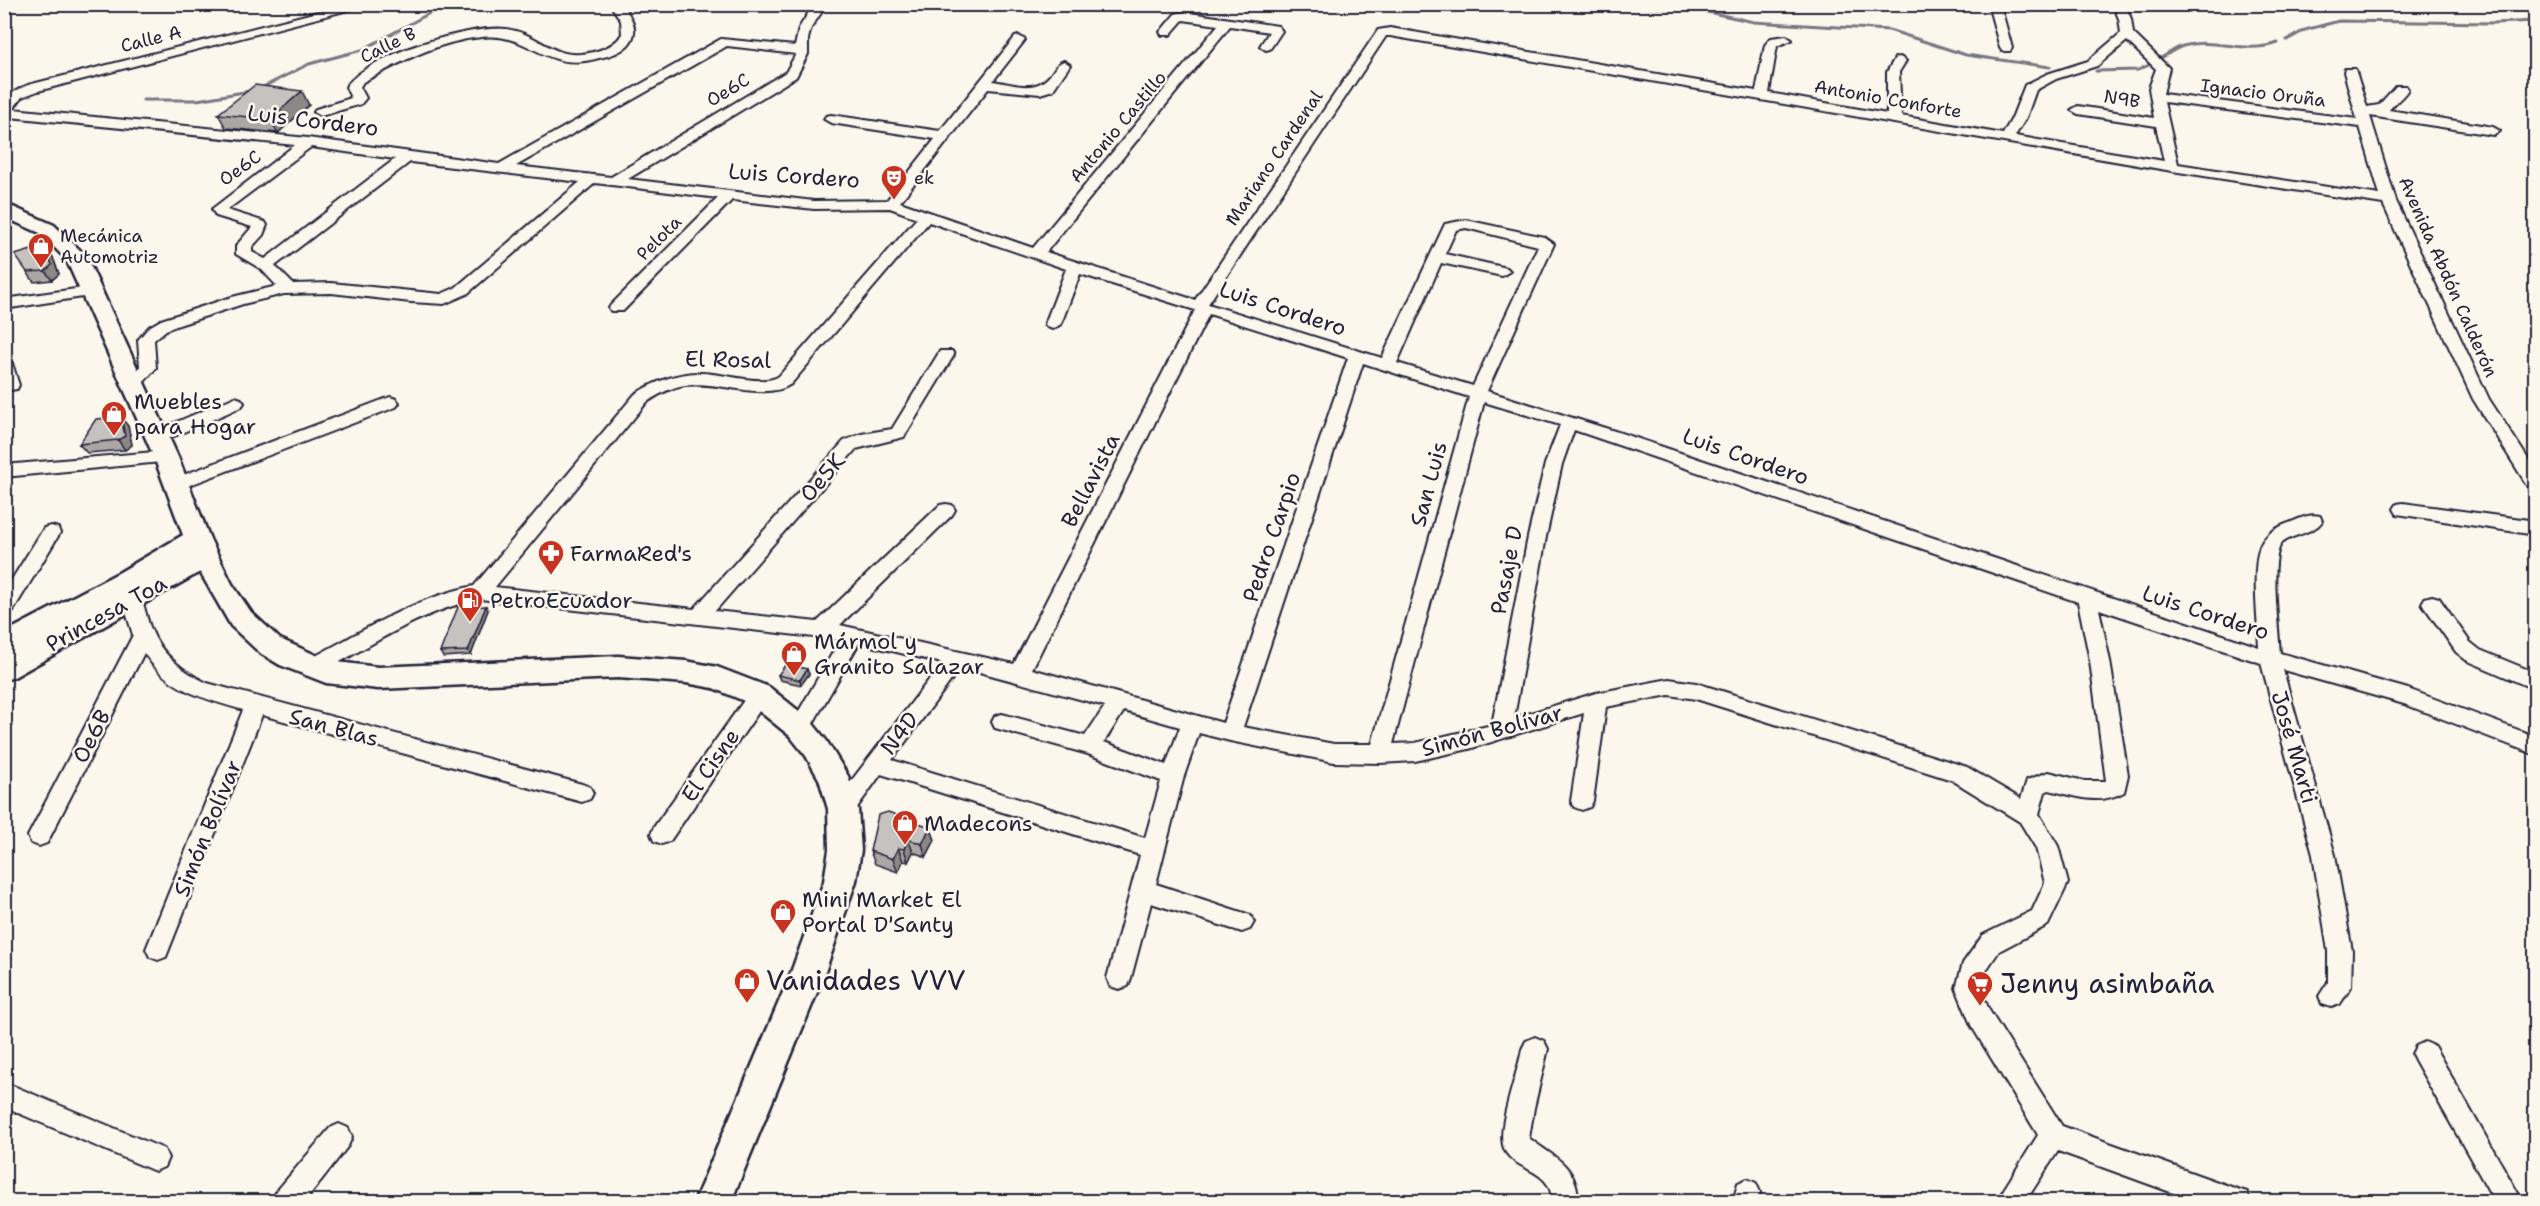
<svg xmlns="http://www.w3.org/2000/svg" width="2540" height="1206" viewBox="0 0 2540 1206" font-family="'Shantell Sans',sans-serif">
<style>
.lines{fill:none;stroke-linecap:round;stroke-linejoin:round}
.stream{stroke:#787681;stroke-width:3}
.street-casing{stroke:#22223b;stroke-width:4}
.secondary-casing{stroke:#22223b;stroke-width:5}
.street{fill:#fbf7ec;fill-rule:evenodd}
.secondary{fill:#fbf7ec;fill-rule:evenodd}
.wall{fill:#aaa7a5;stroke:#22223b;stroke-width:1.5}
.shaded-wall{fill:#8b8886;stroke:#22223b;stroke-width:1.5}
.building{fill:#c6c2c0;stroke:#22223b;stroke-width:1.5}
.labels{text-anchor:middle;stroke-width:5;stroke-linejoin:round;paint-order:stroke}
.far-street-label{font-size:18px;fill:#22223b;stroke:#fbf7ec}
.far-poi-label{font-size:18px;fill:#22223b;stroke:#fbf7ec;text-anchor:start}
.street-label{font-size:22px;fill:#22223b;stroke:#fbf7ec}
.poi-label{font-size:22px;fill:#22223b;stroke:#fbf7ec;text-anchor:start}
.near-poi-label{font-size:27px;fill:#22223b;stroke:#fbf7ec;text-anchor:start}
</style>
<rect width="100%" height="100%" fill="#fbf7ec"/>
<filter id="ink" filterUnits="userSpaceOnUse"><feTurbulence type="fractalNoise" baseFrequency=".0167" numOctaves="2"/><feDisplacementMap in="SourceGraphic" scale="12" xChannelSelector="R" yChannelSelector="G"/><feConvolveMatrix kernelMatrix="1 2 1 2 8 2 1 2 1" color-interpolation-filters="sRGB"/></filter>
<g filter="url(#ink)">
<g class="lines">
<path class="stream" d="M1532,4l157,4 65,14 135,8 77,25 84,12
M2287,40l18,-10 34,-9 155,2 42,-2
M2158,60c8,-5 16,-11 25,-14 32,-9 60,9 95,-3
M2096,71l42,-1 11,-5
M261,88l48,-24 53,-14 77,-42 13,-4
M143,100h54l53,-9"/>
<g class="street-casing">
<path id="street" d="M349,4h22l-333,87 -16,6 -9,12 295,29 191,26 222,-125 74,7 4,-18 15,-24h13l-16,24 -3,11v15l-12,23 -168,102 186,22 73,-1 48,-61 -104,-16 -7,-4 2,-3 5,-1 109,16 75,-94 4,-1 6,4 -32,41c22,3 43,13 58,-7 4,-5 6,-11 13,-13l6,4 -17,25 -13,4 -52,-5 -88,113 133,46 185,-223 -35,-5 -13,15h-8l-2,-3 15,-18 8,-2 95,14 4,5 -12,18 -4,1 -6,-4 9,-14 -39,-6 -184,226 149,48 181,-267 2,-3 12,-2 366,63 9,-46 6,-7 15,-2 6,4 -15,6 -8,47 118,21v-42l8,-14 5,-1 6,4 -7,11 2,44 102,18 9,-16 13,-33 22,-11 41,-13 33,-28 -2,-14 -6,-15h12l6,15 2,14 36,35 -6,26 194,25 -13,-47 1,-3h10l1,3 11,35 12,-2 17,-19h10l2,3c-5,9 -13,13 -19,21l104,17 7,4 -7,4 -123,-19 26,85 93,198 47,72v21l-6,-2 -57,-91 -90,-195 -211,-33 -782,-135h-4l-178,268 174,54 63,-134 21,-4 78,17 10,7 -67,147 134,42 638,214c-1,-26 -7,-74 0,-97 3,-14 18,-23 30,-27 10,-4 20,-10 31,-7l2,5c-7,12 -29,13 -40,22 -13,13 -3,90 -2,110l128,36 113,42 15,6v18l-132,-51 -121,-34 52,185 17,96 -1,36 -11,17 -9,3 -9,-3 -3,-8 9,-14v-31l-15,-96 -52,-192 -162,-54 11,52 18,114 -4,17c-26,14 -49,4 -75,-2l-4,2 -6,22 19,32 10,37 -20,42 -49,26 -16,24 -3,13 9,22 73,116 175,63 10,3 3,10h-52l-140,-51 -33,51h-29l42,-67 -67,-110 -15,-37 7,-25 20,-28 49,-24 13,-28 -9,-35 -16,-26 -68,-42 -256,-81 -27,-4 -63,12 -13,94 -3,6 -8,3 -8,-3 -3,-6 13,-88 -115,36 -54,12 -35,2 -46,-1 -104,-21 -31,-8 -15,43 -28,108 94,31 4,7 -4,7 -8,3 -91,-29 -20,75 -3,8 -9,3 -9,-3 -3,-8 33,-123 -259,-81 -30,42 -8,2 -8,-2 -3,-7 3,-7 107,-139 -83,-20 -52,91 -7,2 -7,-2 -4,-6 51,-88 -360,-41c-58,11 -108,46 -160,74l-7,2 -7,-2 -3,-6 3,-6c54,-28 107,-63 168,-75l161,-192c21,-13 41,-21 66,-21 21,0 63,14 78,3l138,-158 -27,-10 -76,1 -82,-9 -109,111h-12l-2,-3 2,-3 107,-107 -123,-15 -128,111 -23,10 -33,-2 -80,-9 -47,1 -41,10 -64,21 -13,5 -12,10 2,28 -18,21h-12l-2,-4 16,-18 -2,-27 11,-13 12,-7 71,-23 45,-11 -16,-17 -25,-15v-8l16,-19 -36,-11 -4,-7 83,-64 -286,-28 -5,-1c0,-19 7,-24 24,-31zM2127,41l29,28 -7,19 5,30 -76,-12 -7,4 7,4 78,12 8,35 -149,-25 11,-18 10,-28 20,-11 41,-13zM727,46l69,8 -10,18 -175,105 -95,-11zM2164,102l196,25 20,68 -202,-31zM311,147l84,12 -130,100 -13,-7v-5l11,-12 4,-10 -2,-3 -38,-12zM410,162l170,20 -125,106 -14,6 -110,-11 -38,1 -18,-18zM929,222l137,47 -21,55 2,3 6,2 8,-5 19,-50 115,36 -181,354 -174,-39 112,-110 3,-5 -3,-5 -6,-1 -6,1 -123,117 -102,-11 141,-162 48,-12 50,-82 -2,-4h-12l-48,78 -31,5 -17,7 -150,168 -199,-22 152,-185c12,-8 24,-15 38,-17 33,-5 80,17 106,-1zM1466,228l72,18 -65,140 -76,-23 44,-100 61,13 8,-5 -3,-3 -62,-14 11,-24zM1209,314l139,44 -125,365 -191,-54zM1363,363l106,34 -97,347h-38l-91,-17zM1484,402l76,23 -15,39 -17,73 -36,188 -77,18 -22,1zM1574,430l504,172 12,59 16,120h-22l-35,-9 -22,8 -6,19 -54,-32 -271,-84 -27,-4 -73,14 -82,25 32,-181 16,-73zM961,667l144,39 -20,30 -83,-22 -7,2 -3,6 3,6 93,26 73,27 -16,57 -253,-78zM1124,711l56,16 -14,38 -62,-23z
M610,4h12c9,13 19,27 6,41 -8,8 -19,11 -29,13 -55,16 -67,-26 -117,-21 -44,4 -81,25 -119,45l-3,5 6,11 -5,6 -40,12 -7,-4 2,-3 35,-11 -5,-11c20,-32 122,-62 160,-58 38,5 46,35 91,22 10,-3 20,-8 25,-17l-1,-13z
M1988,4h12l12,44 -2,3h-8l-2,-3z
M90,287l8,5 -2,3 -92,14v-10z
M4,358l8,5 7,22 -2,4 -6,1 -7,-2z
M235,397l6,2 3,4 -3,4 -78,34h-12l-3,-4 3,-4z
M390,397l6,2 3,4 -3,4 -214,81 -6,2 -6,-2 -3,-4 3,-4z
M166,451l6,2 3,4 -3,4 -168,16v-12z
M2403,503l133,18v14l-139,-21 -3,-5 3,-5z
M51,526l7,2 2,5 -49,81 -7,2v-24l40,-64z
M132,592l7,2c6,11 7,24 12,35 9,25 33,43 56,54l375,101 8,3 3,6 -3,6 -8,3 -320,-87 -96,242 -8,3 -8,-3 -4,-8 97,-239c-40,-12 -74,-19 -99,-57l-97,190 -8,3 -8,-3 -3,-7 105,-201 -11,-36 3,-5z
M2432,596l7,2 31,44 10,8 56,23v17l-70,-30 -10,-8 -34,-49 3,-5z
M759,687l7,2 3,6 -3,6 -96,140 -8,3 -8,-3 -3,-7 3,-7 98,-138z
M1535,1037l9,4 4,8 -14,59 -5,30c24,19 50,28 49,64h-26c1,-36 -43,-30 -49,-57 -5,-22 15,-72 19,-96l4,-8z
M2425,1042l9,4 89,156h-28l-79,-140 -4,-8 4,-8z
M4,1082l160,67 4,9 -4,9 -9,4 -151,-64z
M339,1124l9,4 4,9 -4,9 -44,56h-31l3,-10 54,-64z
M1747,1179l9,4 4,9 -1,10h-26l5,-19z"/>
</g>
<g class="secondary-casing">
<path id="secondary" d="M4,203l50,22 32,31 92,201 32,82 22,45 19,28 29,27 49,22 49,6 240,-11 68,5 31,6 52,20 41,33 16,20 22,36 10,33 3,41 -5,31 -33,97 -92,224h-37l95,-224 35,-97 5,-31 -1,-41 -9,-30 -13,-23 -16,-20 -41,-33 -36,-15 -27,-5 -68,-5 -240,11 -52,-6 -46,-18 -20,-12 -29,-27 -31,-54 -186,105 -10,3v-47l116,-61 63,-37 -29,-78 -88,-198 -26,-26 -36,-16z"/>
</g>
<use href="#street" class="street"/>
<use href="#secondary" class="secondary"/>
</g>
<path class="wall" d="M309,105l-31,28 -52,-5 -8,-14z
M45,246l7,9 7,19 -7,6 -18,2 -7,-10z
M128,426l4,19 -7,5 -38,3 -8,-9z
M488,610l-17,45 -28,2 -3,-5z
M809,674l-8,11 -21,-5 -2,-5z
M930,827l5,13 -9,17 -13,-5 -5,10 -5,-1 -5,11 -23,-8 -5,-13z"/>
<path class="shaded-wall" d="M302,91l7,14 -31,28 -8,-14z
M45,246l7,9 7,19 -7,6 -7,-9z
M121,417l7,9 4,19 -7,5 -7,-10z
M486,606l2,4 -17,45 -3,-4z
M807,669l2,5 -8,11 -1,-5z
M930,827l5,13 -9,17 -4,-13z
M908,839l5,13 -5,10 -4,-13z
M898,848l5,13 -5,11 -5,-13z"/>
<path class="building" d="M255,85l47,6 -32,28 -52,-5z
M45,246l7,19 -7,6 -18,1 -12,-17z
M121,417l4,19 -7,4 -39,4 17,-25z
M486,606l-18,45 -28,1 18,-45z
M786,664l21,5 -7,11 -22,-5z
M888,812l42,15 -8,17 -14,-5 -4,10 -6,-1 -5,11 -23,-8 8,-36z"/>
</g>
<defs>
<g id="theatre-pin" transform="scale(1.35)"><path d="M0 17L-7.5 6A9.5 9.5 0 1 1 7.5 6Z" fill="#c8321e" stroke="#fbf7ec"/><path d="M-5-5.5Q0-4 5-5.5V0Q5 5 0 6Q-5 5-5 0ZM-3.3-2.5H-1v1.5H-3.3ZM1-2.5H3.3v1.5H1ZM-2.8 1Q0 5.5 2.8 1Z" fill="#fff"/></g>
<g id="shop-pin" transform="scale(1.35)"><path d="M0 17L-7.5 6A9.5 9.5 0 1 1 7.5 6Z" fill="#c8321e" stroke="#fbf7ec"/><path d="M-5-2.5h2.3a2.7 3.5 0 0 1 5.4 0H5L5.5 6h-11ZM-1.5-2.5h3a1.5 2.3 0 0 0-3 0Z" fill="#fff"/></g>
<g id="pharmacy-pin" transform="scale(1.35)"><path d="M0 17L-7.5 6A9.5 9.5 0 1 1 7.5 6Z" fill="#c8321e" stroke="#fbf7ec"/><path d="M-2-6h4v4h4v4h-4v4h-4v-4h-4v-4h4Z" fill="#fff"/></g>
<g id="fuel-pin" transform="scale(1.35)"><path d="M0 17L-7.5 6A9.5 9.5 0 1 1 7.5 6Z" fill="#c8321e" stroke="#fbf7ec"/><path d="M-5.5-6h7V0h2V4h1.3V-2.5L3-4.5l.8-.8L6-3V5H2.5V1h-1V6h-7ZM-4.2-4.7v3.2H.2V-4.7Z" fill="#fff"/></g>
<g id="supermarket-pin" transform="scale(1.35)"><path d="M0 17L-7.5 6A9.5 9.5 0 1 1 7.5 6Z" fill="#c8321e" stroke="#fbf7ec"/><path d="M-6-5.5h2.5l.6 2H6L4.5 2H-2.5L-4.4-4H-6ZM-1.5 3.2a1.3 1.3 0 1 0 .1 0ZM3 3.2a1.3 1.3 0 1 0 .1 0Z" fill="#fff"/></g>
</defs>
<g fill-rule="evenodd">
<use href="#theatre-pin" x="894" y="178"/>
<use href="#shop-pin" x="41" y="246"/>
<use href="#shop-pin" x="114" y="414"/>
<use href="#pharmacy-pin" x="551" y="553"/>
<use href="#fuel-pin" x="470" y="600"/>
<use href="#shop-pin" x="794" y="654"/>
<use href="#shop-pin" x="905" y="823"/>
<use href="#shop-pin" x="783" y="912"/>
<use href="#shop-pin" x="747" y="981"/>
<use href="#supermarket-pin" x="1980" y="984"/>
</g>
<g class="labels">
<g class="far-street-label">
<text transform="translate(151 39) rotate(-14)" y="6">Calle A</text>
<text transform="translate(388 45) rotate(-26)" y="6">Calle B</text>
<text transform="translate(728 90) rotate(-31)" y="6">Oe6C</text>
<text transform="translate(2263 93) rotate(7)" y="6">Ignacio Oruña</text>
<text transform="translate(1888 99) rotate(10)" y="6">Antonio Conforte</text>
<text transform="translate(2122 99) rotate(9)" y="6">N9B</text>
<text transform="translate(1118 127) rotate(-50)" y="6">Antonio Castillo</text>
<text transform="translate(1274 158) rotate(-56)" y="6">Mariano Cardenal</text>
<text transform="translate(240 168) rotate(-36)" y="6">Oe6C</text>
<text transform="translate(659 238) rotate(-45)" y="6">Pelota</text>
<text transform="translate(2448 277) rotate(66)" y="6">Avenida Abdón Calderón</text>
</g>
<g class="far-poi-label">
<text x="914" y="184">ek</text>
<text x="60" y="242">Mecánica<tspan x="60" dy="21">Automotriz</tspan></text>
</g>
<g class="street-label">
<text transform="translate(313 120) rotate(7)" y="8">Luis Cordero</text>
<text transform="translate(794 175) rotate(4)" y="8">Luis Cordero</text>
<text transform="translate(1283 308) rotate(18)" y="8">Luis Cordero</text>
<text transform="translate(728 359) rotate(1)" y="8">El Rosal</text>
<text transform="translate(1746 456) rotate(19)" y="8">Luis Cordero</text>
<text transform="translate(822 477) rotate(-49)" y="8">Oe5K</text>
<text transform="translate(1090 480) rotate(-63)" y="8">Bellavista</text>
<text transform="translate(1428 484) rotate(-75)" y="8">San Luis</text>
<text transform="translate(1271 537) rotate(-71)" y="8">Pedro Carpio</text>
<text transform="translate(1506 570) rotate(-79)" y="8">Pasaje D</text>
<text transform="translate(2206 612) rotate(18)" y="8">Luis Cordero</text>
<text transform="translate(106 613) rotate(-29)" y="8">Princesa Toa</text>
<text transform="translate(334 727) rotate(15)" y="8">San Blas</text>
<text transform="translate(1492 730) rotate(-15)" y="8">Simón Bolívar</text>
<text transform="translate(899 733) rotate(-53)" y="8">N4D</text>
<text transform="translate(91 736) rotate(-63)" y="8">Oe6B</text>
<text transform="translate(2295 747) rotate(74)" y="8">José Marti</text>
<text transform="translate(710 765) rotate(-55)" y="8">El Cisne</text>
<text transform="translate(207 828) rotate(-68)" y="8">Simón Bolívar</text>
</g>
<g class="poi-label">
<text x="134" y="409">Muebles<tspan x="134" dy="25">para Hogar</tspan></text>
<text x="570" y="561">FarmaRed's</text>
<text x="490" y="608">PetroEcuador</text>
<text x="814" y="649">Mármol y<tspan x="814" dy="25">Granito Salazar</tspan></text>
<text x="924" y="831">Madecons</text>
<text x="802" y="907">Mini Market El<tspan x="802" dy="25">Portal D'Santy</tspan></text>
</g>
<g class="near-poi-label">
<text x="766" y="990">Vanidades VVV</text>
<text x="2000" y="993">Jenny asimbaña</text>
</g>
</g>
<rect width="2540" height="1206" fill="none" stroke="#fbf7ec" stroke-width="24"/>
<rect x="12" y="12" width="2516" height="1182" fill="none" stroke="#22223b" stroke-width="2" filter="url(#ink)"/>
</svg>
